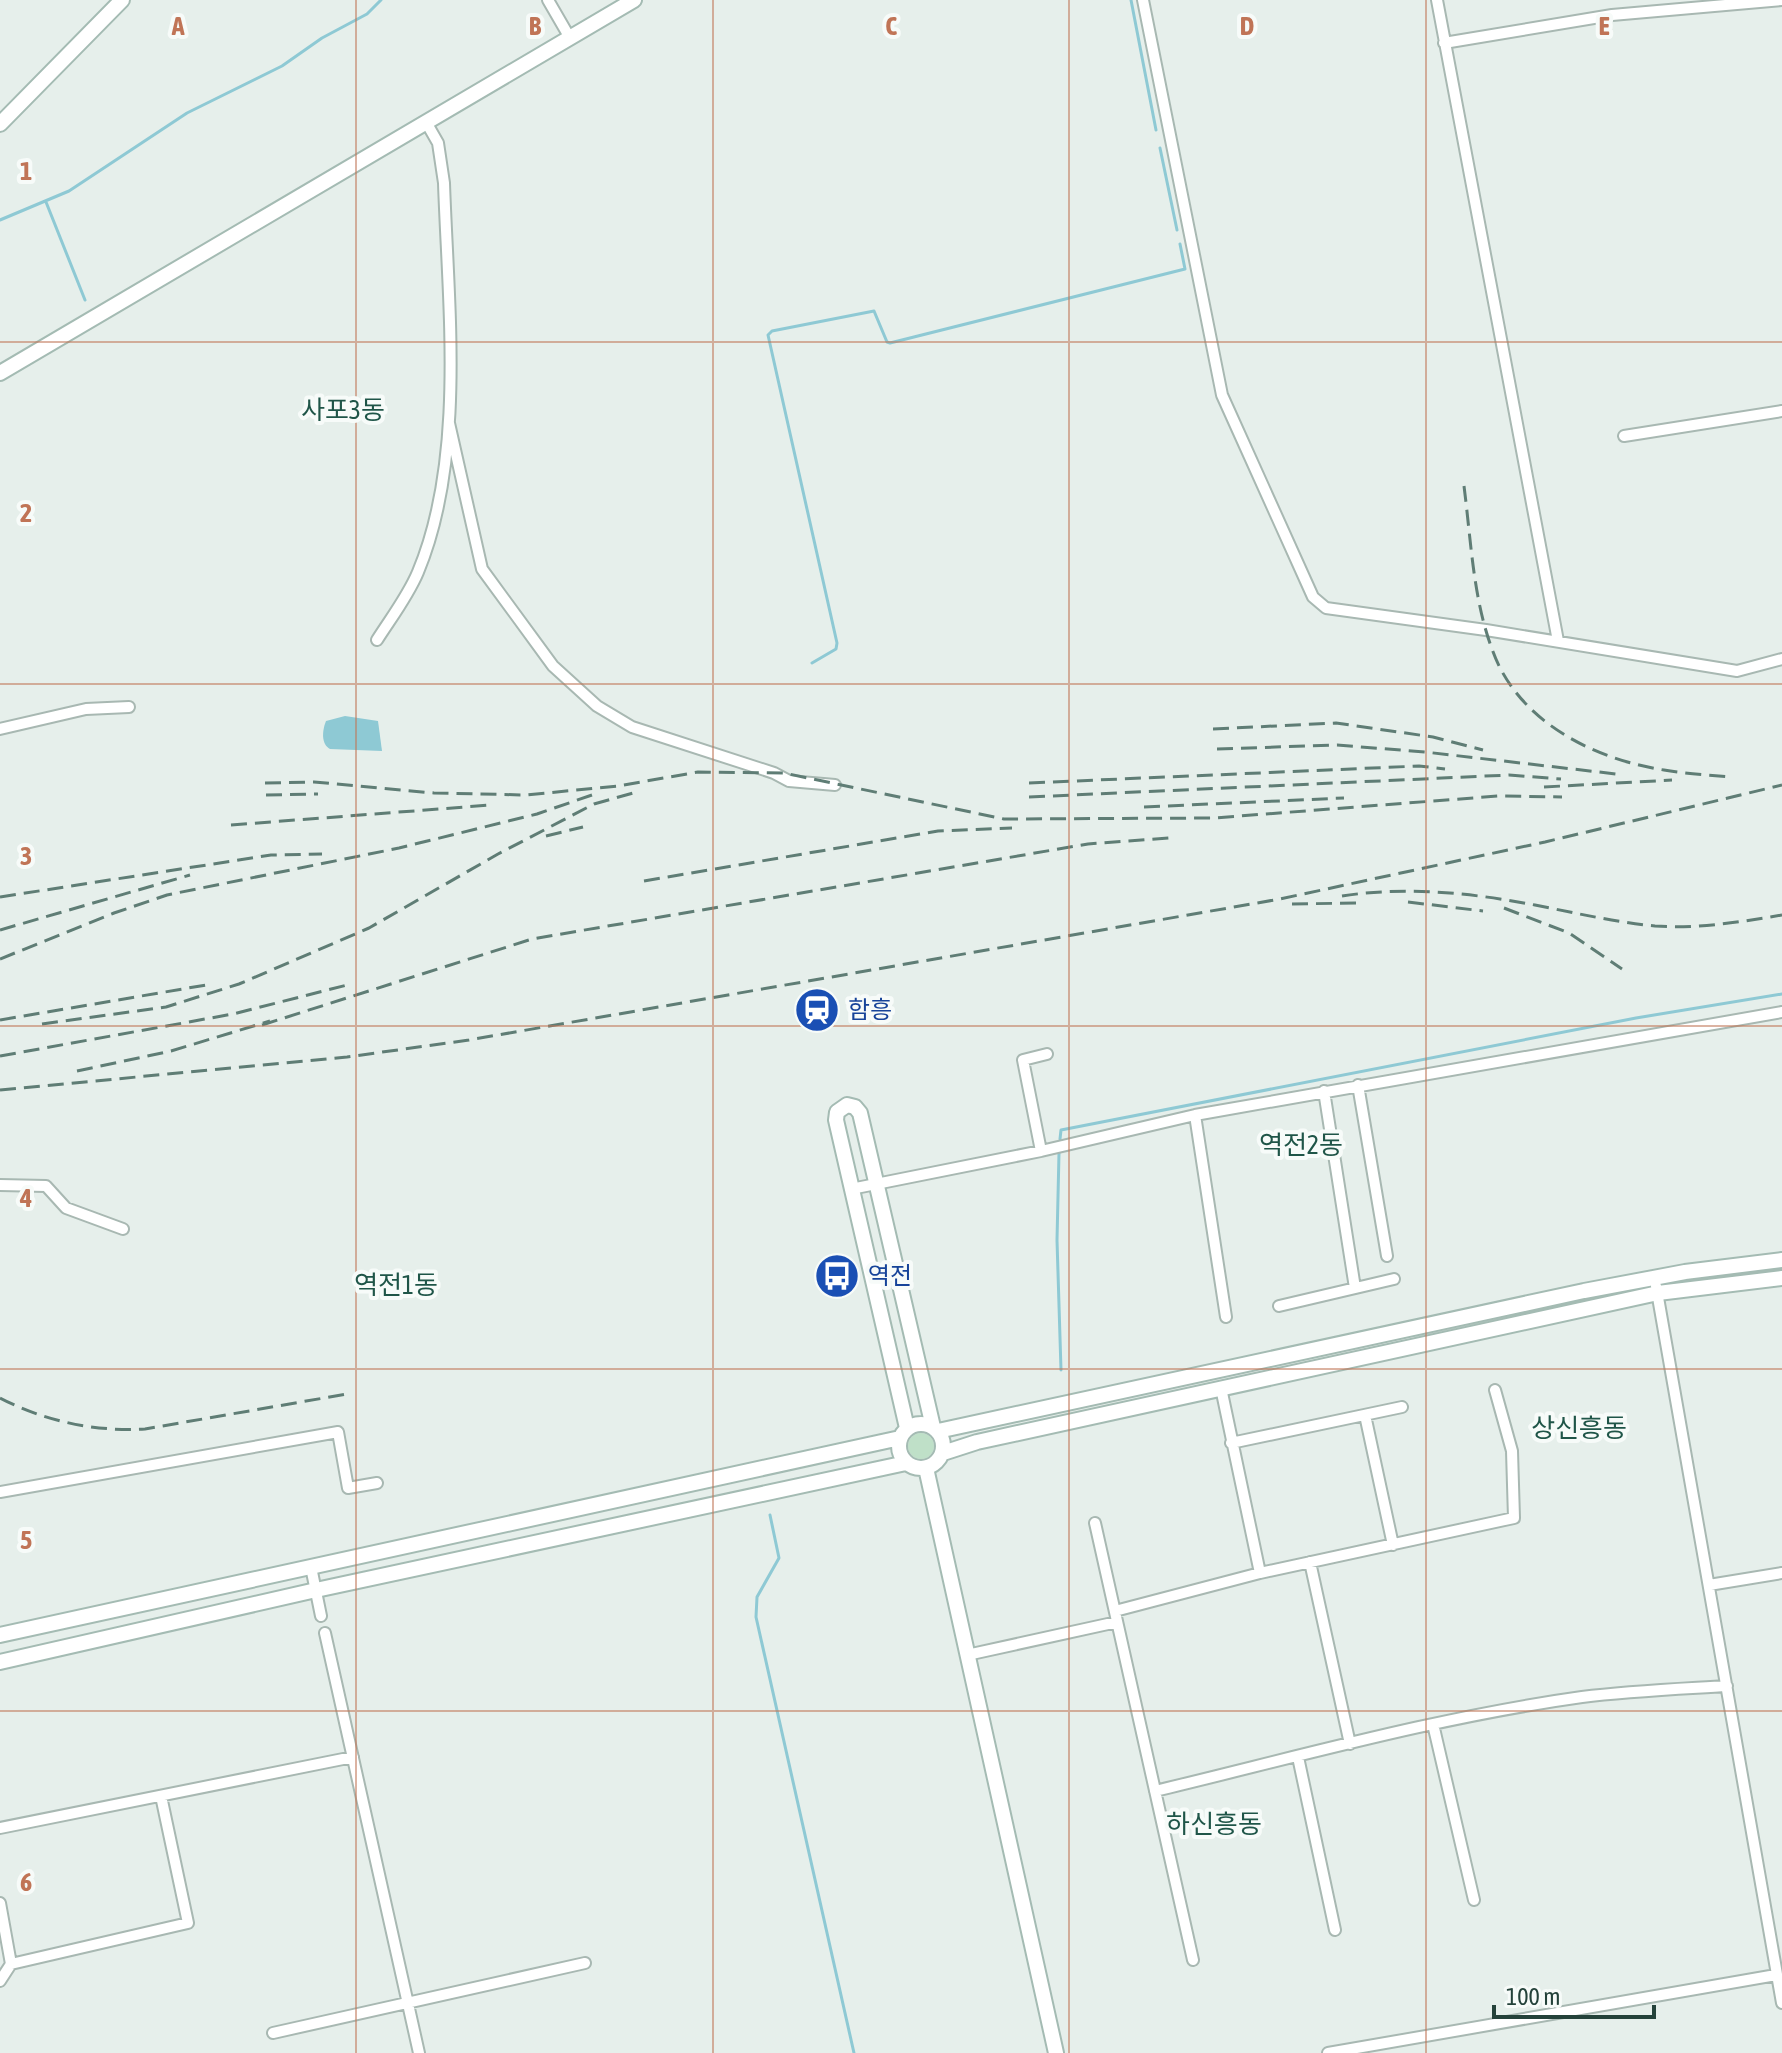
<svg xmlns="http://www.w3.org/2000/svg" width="1782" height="2053" viewBox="0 0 1782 2053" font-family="'Asap Condensed','Noto Sans KR',sans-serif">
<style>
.green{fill:#bfe0c8}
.water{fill:#8ec9d4}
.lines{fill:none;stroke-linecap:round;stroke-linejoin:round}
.stream{stroke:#8ec9d4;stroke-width:3}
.street-casing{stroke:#a8b8b2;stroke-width:14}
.secondary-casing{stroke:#a4bbb3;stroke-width:18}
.street{stroke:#fff;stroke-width:10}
.secondary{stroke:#fff;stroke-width:14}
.rail{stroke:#5f7d75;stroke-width:3;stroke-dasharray:16 8;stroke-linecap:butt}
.grid{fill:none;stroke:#c07456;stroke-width:2;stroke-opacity:0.55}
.labels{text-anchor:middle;stroke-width:8;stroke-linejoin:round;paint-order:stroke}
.transit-label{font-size:24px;fill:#164399;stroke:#f7fbf9;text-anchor:start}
.neighbourhood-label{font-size:26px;fill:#1f5548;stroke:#f7fbf9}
.grid-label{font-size:26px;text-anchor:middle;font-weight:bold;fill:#c07456;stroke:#f7fbf9;stroke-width:8;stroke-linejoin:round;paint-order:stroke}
</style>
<rect width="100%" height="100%" fill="#e6efeb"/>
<path class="green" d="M908 1446a13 13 0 1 1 26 0a13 13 0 1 1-26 0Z"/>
<path class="water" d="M345,716l33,5 4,30 -52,-2c-9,-5 -8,-18 -4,-28z"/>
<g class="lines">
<path class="stream" d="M1131,0l25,130
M1160,148l17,82
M46,202l39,98
M0,220l69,-29 118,-78 95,-47 40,-28 45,-24 14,-14
M812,663l24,-14 1,-6 -69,-308 4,-4 102,-20 13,31 3,1 295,-74 -5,-25
M1060,1139l1,-9 575,-112 146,-24
M1059,1153l-2,87 4,130
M770,1515l9,43 -22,39 -1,20 98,436"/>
<g class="street-casing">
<path id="street" d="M548,0l22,38
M1143,0l79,395 91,202 13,11 160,22 251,41 45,-12
M1437,0l121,641
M1444,43l168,-28 170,-15
M449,423l33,146 71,97 44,40 35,21 142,46 15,8 46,4
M1624,436l158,-25
M377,640c14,-22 31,-44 41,-68 48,-115 30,-267 26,-389l-6,-40 -12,-21
M0,729l86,-20 43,-2
M1358,1085l29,171
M1324,1091l31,197
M1195,1115l31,202
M1041,1151l-18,-91 24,-6
M0,1185l46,1 20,22 57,21
M851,1189l190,-38 154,-36 587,-103
M1656,1286l126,717
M1279,1306l115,-27
M1221,1388l39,185
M1365,1415l28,130
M1231,1443l171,-36
M0,1492l338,-60 10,56 29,-5
M1095,1523l98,437
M1310,1562l40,182
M311,1567l10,49
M1709,1585l73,-12
M1115,1611l145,-38 254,-55 -2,-67 -17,-61
M325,1633l94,420
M967,1655l150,-33
M1433,1724l41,176
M1298,1757l37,173
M1155,1791c142,-34 283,-74 427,-94 48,-6 97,-8 145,-11
M0,1828l353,-71
M0,1903l11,61 -11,17
M11,1964l177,-41 -27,-127
M273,2033l312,-70
M1328,2053l448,-78"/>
</g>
<g class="secondary-casing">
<path id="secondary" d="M0,124l122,-124
M0,373l634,-373
M899 1446a22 22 0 1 1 44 0a22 22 0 1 1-44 0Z
M907,1428l-71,-308 1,-8 10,-7 8,2 5,6 73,314
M938,1431l646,-140 101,-19 97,-12
M943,1453l34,-11 681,-149 124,-15
M926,1468l130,585
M0,1635l900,-197
M0,1662l316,-72 590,-127"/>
</g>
<use href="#street" class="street"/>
<use href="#secondary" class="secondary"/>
<path class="rail" d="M1464,486c7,54 9,112 28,163 25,72 101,110 172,121 22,4 45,5 67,7
M1213,729l123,-6 97,14 50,13
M1217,749l120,-4 88,7 191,22
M265,783l49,-1 120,11 92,2 92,-9 80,-14 86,1 220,46 210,-1 284,-22 64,1
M1029,783l390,-17 26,3
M1544,787l128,-7
M266,795l52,-1
M1029,797l480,-22 52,4
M1144,807l200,-9
M231,825l260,-20
M546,836l37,-9
M644,881l294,-50 74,-3
M1342,896c64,-10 130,-3 193,9 41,8 79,17 120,21 43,3 85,-4 127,-11
M0,897l271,-42 51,-1
M1408,902l75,9
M1292,904l64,-1
M1504,908l65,25 53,36
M0,930l190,-55
M0,959l114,-46 53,-18 232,-47 138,-34 55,-19
M0,1020l206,-35
M42,1024l124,-17 73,-23 130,-56 129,-74 96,-50 39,-11
M262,1025l270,-86 556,-95 81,-6
M0,1056l233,-42 114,-29
M77,1071l94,-20 99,-30
M0,1090l347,-33 122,-17 811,-141 265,-57 237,-57
M0,1398c44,23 95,34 145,31l202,-35"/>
</g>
<path class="grid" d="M356,0v2053M713,0v2053M1069,0v2053M1426,0v2053M0,342h1782M0,684h1782M0,1026h1782M0,1369h1782M0,1711h1782"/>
<defs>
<g id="station-disc" transform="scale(2.3)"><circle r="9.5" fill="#1a4fb4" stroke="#f7fbf9"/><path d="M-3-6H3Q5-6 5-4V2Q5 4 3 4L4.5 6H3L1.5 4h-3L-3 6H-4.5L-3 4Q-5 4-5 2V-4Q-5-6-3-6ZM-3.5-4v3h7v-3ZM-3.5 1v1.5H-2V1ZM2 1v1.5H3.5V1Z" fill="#fff"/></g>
<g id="bus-disc" transform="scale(2.3)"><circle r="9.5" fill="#1a4fb4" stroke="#f7fbf9"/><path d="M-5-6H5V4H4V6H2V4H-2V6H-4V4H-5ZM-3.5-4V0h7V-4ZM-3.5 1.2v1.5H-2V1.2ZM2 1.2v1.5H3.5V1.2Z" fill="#fff"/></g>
</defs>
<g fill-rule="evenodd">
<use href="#station-disc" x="817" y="1010"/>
<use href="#bus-disc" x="837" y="1276"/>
</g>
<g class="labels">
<g class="transit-label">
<text x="848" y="1018">함흥</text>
<text x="868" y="1284">역전</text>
</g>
<g class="neighbourhood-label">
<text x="343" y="419">사포3동</text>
<text x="1301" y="1154">역전2동</text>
<text x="396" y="1294">역전1동</text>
<text x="1579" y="1437">상신흥동</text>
<text x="1214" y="1833">하신흥동</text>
</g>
</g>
<g class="grid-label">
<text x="178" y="35">A</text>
<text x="535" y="35">B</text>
<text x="891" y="35">C</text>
<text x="1247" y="35">D</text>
<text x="1604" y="35">E</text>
<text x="26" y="180">1</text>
<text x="26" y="522">2</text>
<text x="26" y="865">3</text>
<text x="26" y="1207">4</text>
<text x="26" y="1549">5</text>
<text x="26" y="1891">6</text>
</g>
<path d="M1494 2005v12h160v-12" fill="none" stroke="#24423a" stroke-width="4"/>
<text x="1506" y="2005" font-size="24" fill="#24423a" stroke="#f7fbf9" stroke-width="6" paint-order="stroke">100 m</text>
</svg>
